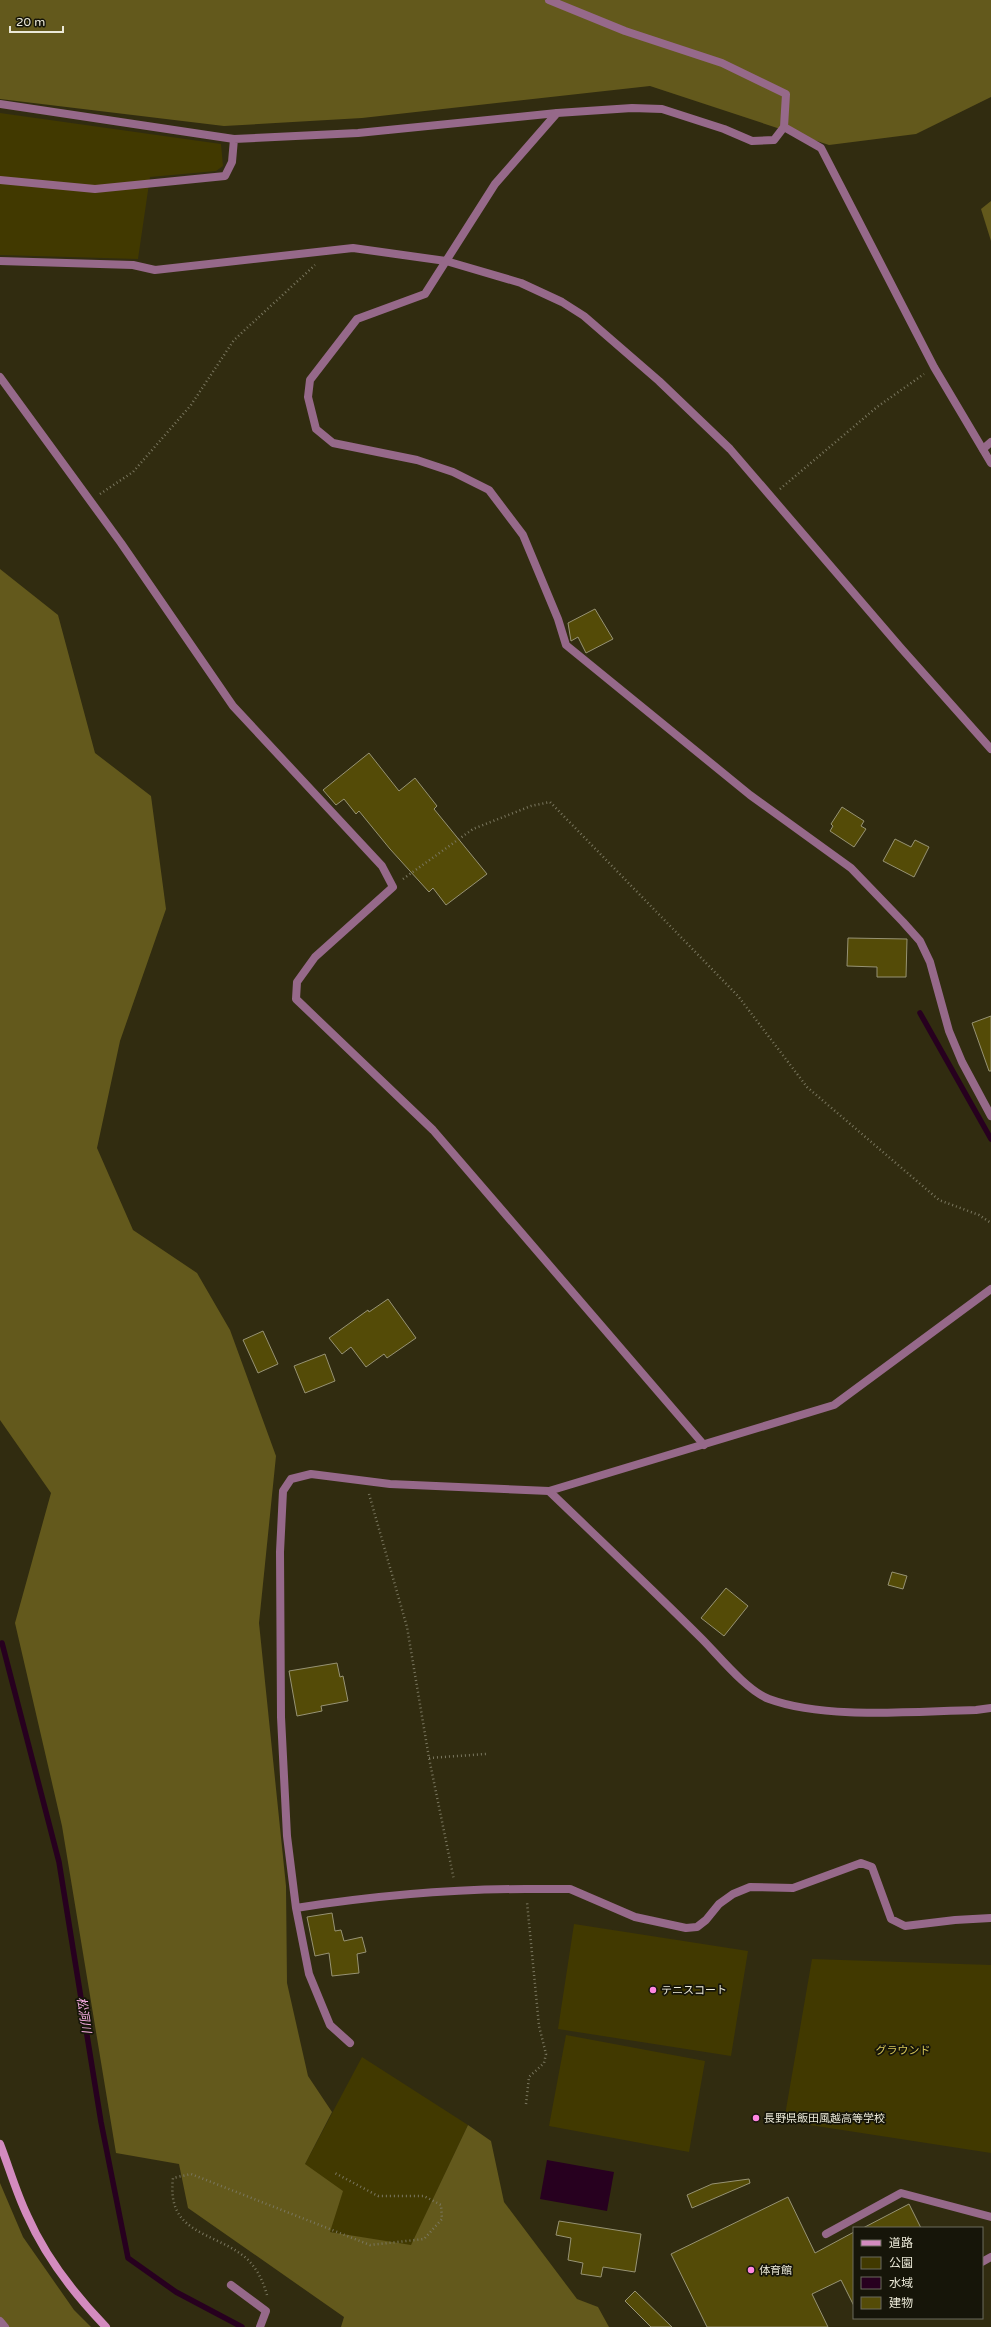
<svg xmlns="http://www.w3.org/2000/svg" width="991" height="2327" viewBox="0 0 991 2327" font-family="'Varela Round','Noto Sans JP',sans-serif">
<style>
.green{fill:#413900}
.forest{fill:#63591c}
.water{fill:#27001f}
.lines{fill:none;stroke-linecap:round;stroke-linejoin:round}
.stream{stroke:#27001f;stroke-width:5.5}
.building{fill:#544b07;stroke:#979374}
.path{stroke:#7a775f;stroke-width:2.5;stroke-dasharray:1 3;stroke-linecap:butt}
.lane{stroke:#96698a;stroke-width:8}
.street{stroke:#96698a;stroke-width:8}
.secondary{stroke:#d38bbf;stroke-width:8}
.poi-dot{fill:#fe86e0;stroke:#161509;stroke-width:1.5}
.labels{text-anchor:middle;stroke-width:3.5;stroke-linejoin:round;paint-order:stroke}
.poi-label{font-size:11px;fill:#ebe9d8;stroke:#161509;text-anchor:start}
.park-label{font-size:11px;fill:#d7c658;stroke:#161509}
.water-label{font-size:12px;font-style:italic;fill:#f6aee2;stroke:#161509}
</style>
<rect width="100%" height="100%" fill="#312c10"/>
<path class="green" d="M0,113l221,31 2,22 -7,5 -66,6 -12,82 -138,-4z
M574,1924l174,27 -17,105 -173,-27z
M812,1959l179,6v188l-207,-32z
M566,2035l139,26 -16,91 -140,-26z
M362,2057l106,68 -57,121 -81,-14 -25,-68z"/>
<path class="forest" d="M0,0h991v97l-75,37 -87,11 -179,-59 -288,32 -138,8 -224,-27z
M991,201v40l-10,-32z
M0,569l58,46 37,138 56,43 15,113 -46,132 -23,107 36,82 64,43 33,57 46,126 -17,167 27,263 1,97 21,93 24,36 -27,52 38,27 -13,41 81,13 57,-120 23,16 13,61 73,97 21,8 11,20h-268l3,-10 -156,-109 -9,-44 -63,-11 -54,-327 -47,-203 36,-130 -51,-73z
M0,2183l23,54 51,73 17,17h-91z"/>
<path class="water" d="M547,2160l67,12 -7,39 -67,-12z"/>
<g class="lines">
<path class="stream" d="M920,1013l71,126
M2,1643l57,219 42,260 27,136 48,34 66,35"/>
</g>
<path class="building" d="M595,609l18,30 -27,14 -8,-16 -7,4 -3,-18z
M369,753l30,38 16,-13 22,28 -3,3 53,65 -41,31 -13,-17 -4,4 -39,-43 -31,-38 -3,3 -12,-15 -8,6 -13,-15z
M842,807l22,14 -3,5 5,3 -12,18 -24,-16 3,-5 -2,-2z
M895,839l16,8 4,-7 14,7 -15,30 -31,-16z
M848,938l59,1 -1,38h-29v-10l-30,-1z
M991,1016v55h-2l-17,-48z
M388,1299l28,39 -29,20 -3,-4 -18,13 -15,-20 -9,7 -13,-16 39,-28 1,2z
M263,1331l15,33 -20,9 -15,-33z
M325,1354l10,27 -30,12 -11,-27z
M892,1572l15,4 -4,13 -15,-4z
M726,1588l22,18 -24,30 -23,-18z
M337,1663l3,14 3,-1 5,25 -27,5 1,5 -25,5 -8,-45z
M332,1913l3,18 6,-1 3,11 18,-4 4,15 -9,2 2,19 -27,3 -3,-23 -14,3 -8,-39z
M749,2179l1,4 -58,25 -5,-13 25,-11z
M788,2197l27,56 39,-21v74l-13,-26 -29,14 16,33h-121l-36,-73z
M909,2204l12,24h-58z
M559,2221l82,13 -6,38 -32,-5 -2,10 -20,-3 2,-11 -15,-3 3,-22 -15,-3z
M635,2291l37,36h-21l-26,-26z"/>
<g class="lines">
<path class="path" d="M780,489l97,-82 47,-33
M100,494l33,-22 58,-67 43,-65 81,-75
M403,879l70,-50 58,-23 19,-4 188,194 69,91 132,113 40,15 12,8
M369,1494l38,133 22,131 25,122
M429,1758l57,-4
M526,2104l3,-27 15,-14 2,-9 -7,-28 -12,-124
M267,2295c-4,-14 -10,-27 -21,-37 -32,-27 -80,-23 -73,-80l18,-4 179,71 54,-6 18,-20 -1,-14 -17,-9h-46l-45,-24"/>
<path class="lane" d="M0,104l234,35 124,-6 199,-20
M0,180l95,9 130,-13 7,-14 2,-23
M0,261l133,4 22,5 198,-22 93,13
M0,377l121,166 112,163 149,160 11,21 -78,70 -18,25 -1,17 137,131 271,315
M983,449l8,-7
M526,1889c-77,0 -153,7 -230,19l-9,-72 -6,-119 -1,-165 3,-61 8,-12 20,-5 79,10 159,7
M296,1908l13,66 21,51 20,18
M826,2234l75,-41 90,24
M982,2262l9,-5
M231,2285l35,26 -6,16
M0,2321l5,6"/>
<path class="street" d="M549,0l76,31 97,32 64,31 -2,33 -10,13 -22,1 -28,-12 -62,-20 -30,-1 -75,5 -62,71 -70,110 -68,25 -47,61 -2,17 8,32 17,14 84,17 36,12 36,18 34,45 35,84 8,26 184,150 101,73 52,54 17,19 10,21 19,69 13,31 29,54
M784,127l37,21 113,219 57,96
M446,261l75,22 41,19 22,14 75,65 71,68 171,199 90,101
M991,1289l-157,116 -285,86c51,49 103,98 153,148 16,16 45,52 67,60 57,21 146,12 207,11l15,-2
M526,1889h44l65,28 51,11 11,-1 9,-7 13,-16 14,-10 17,-7 43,1 68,-25 11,4 19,52 14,7 50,-6 36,-2"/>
<path class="secondary" d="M0,2144c9,23 16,48 27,71 18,41 48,80 79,112"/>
</g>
<g class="poi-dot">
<circle cx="653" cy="1990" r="4"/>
<circle cx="756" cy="2118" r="4"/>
<circle cx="751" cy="2270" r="4"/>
</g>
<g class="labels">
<g class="poi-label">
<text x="661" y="1994">テニスコート</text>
<text x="764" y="2122">長野県飯田風越高等学校</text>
<text x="759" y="2274">体育館</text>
</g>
<g class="park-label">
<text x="903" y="2054">グラウンド</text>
</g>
<g class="water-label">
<text transform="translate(84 2015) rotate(81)" y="4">松洞川</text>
</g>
</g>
<rect x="853" y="2227" width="130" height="92" fill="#161509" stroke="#6b6a5c"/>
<rect x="861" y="2240" width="20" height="6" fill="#d38bbf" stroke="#6b6a5c"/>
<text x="889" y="2247" font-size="12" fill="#ebe9d8">道路</text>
<rect x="861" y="2257" width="20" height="12" fill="#413900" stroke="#6b6a5c"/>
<text x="889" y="2267" font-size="12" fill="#ebe9d8">公園</text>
<rect x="861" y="2277" width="20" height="12" fill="#27001f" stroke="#6b6a5c"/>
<text x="889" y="2287" font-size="12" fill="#ebe9d8">水域</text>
<rect x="861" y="2297" width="20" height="12" fill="#544b07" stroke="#6b6a5c"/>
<text x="889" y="2307" font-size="12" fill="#ebe9d8">建物</text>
<path d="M10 26v6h53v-6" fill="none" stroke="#ebe9d8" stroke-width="2"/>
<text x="16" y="26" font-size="12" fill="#ebe9d8" stroke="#161509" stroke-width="3" paint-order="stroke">20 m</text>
</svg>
